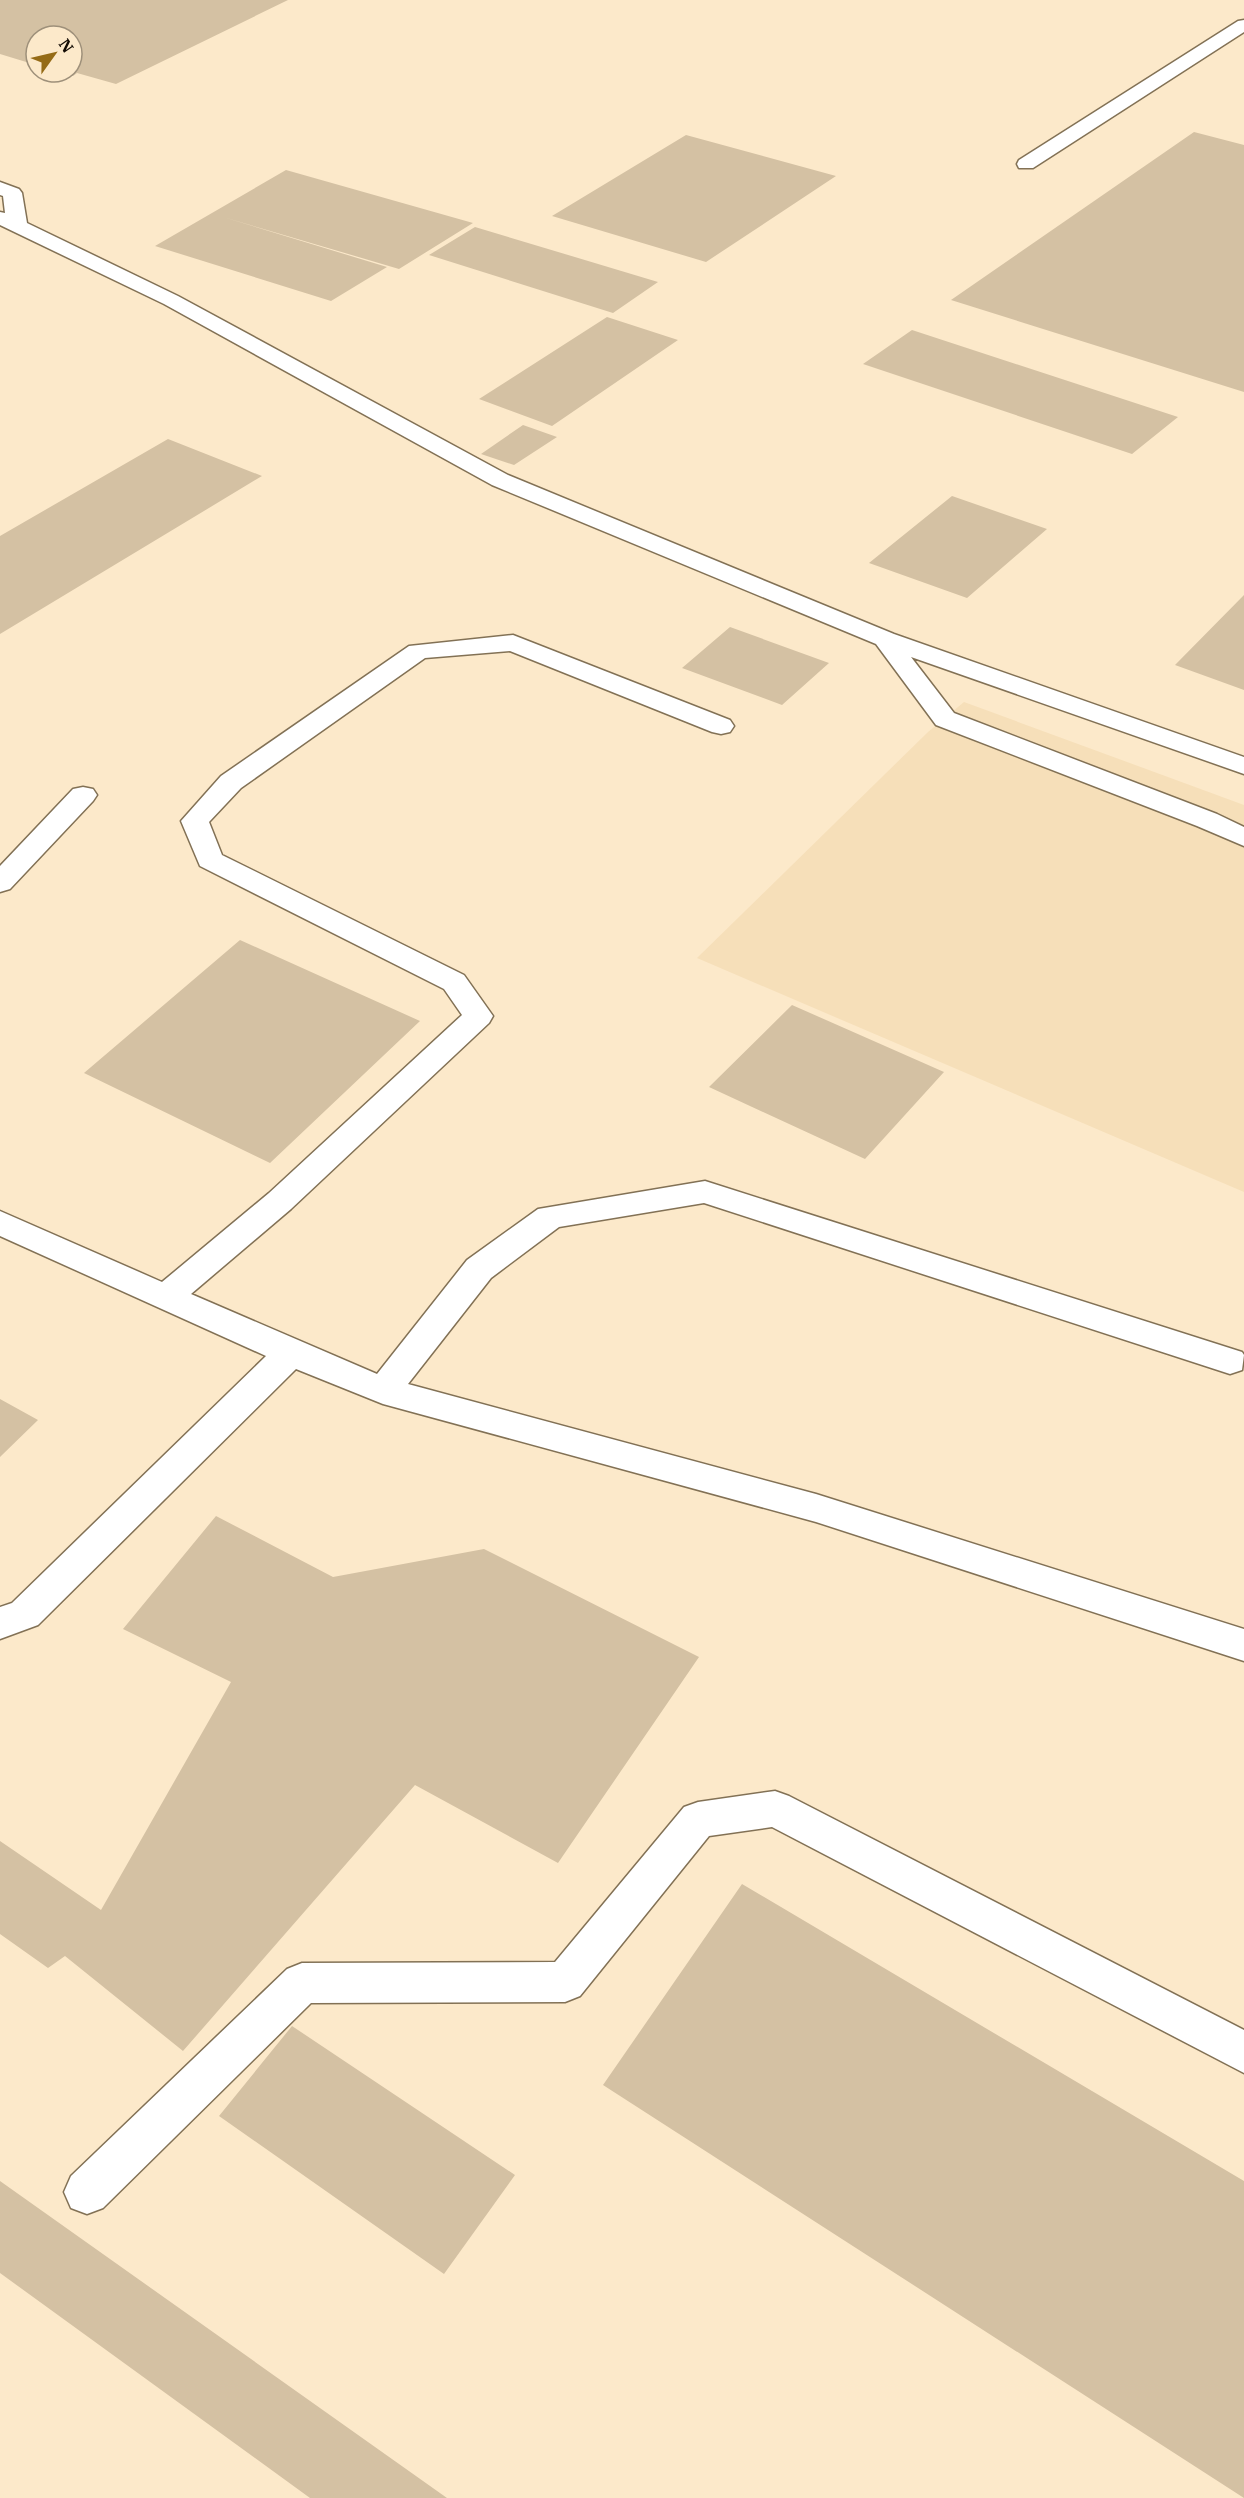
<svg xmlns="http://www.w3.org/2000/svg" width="1244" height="2498" viewBox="0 0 1244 2498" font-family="'IBM Plex Serif',serif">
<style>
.built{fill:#f6dfb9}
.building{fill:#d4c1a3}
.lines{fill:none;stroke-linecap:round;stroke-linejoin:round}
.lane-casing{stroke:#827155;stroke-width:3}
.lane{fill:#fff;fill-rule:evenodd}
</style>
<rect width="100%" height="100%" fill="#fce9ca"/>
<path class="built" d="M964,702l280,103v387l-547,-234 231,-226z"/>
<path class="building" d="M0,0h288l-172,84 -39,-11 -4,3 -11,-3 10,-1v-36h-36v29l-36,-11z
M1194,132l50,13v247l-293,-92z
M686,135l150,41 -130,86 -154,-46z
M286,170l187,53 -74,46 -176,-52 164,50 -56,34 -176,-55z
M475,227l183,55 -45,31 -184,-58z
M607,317l71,23 -126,86 -73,-27z
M912,330l266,87 -46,37 -269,-90z
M523,425l34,12 -43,28 -33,-11z
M168,439l94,37 -262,158v-98z
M952,496l95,33 -80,69 -98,-35z
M1244,595v95l-69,-25z
M730,627l99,36 -47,42 -100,-37z
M240,940l180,81 -150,142 -186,-90z
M792,1005l152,67 -79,87 -156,-72z
M0,1399l38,21 -38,37z
M216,1516l117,61 151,-28 215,108 -141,206 -143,-78 -232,266 -118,-95 -17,12 -48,-34v-93l101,69 130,-228 -108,-53z
M742,1884l502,297v317l-641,-413z
M292,2026l223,149 -71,99 -225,-158z
M0,2181l447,317h-137l-310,-225z"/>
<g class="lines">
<g class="lane-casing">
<path id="lane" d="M1244,20v12l-211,136h-14l-2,-4 2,-4 219,-139z
M0,182l19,7 3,4 5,30 151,73 330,179 386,159 350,123v17l-333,-117 43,56 263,101 27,13v19l-47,-20 -261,-101 -60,-81 -384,-159 -328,-181 -164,-79v-13l5,1 -2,-17 -3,-1z
M513,635l217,85 4,6 -4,6 -9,2 -9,-2 -202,-81 -85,7 -184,130 -32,34 13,33 242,120 29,41 -4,7 -198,186 -100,85 186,80 90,-114 71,-51 167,-28 537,171 2,3 -2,15 -12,4 -526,-171 -145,24 -68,51 -83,106 408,110 428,135v32l-428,-139 -433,-118 -87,-35 -258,256 -38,14v-32l12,-4 254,-247 -266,-120v-25l162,71 107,-89 193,-178 -18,-26 -244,-123 -19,-45 40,-45 188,-130z
M83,787l10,2 4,6 -4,6 -83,88 -10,3v-26l73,-77z
M775,1791l14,5 455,234v43l-472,-246 -63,9 -129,160 -15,6 -254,1 -208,205 -16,6 -16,-6 -7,-16 7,-16 216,-207 15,-6 253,-1 129,-155 14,-5z"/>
</g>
<use href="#lane" class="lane"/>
</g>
<g transform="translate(54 54) rotate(56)"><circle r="28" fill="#fce9ca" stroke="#9e907a" stroke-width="1.5"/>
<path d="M0-4.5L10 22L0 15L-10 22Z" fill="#956b16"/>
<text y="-9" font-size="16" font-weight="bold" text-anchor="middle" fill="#120b03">N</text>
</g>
</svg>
